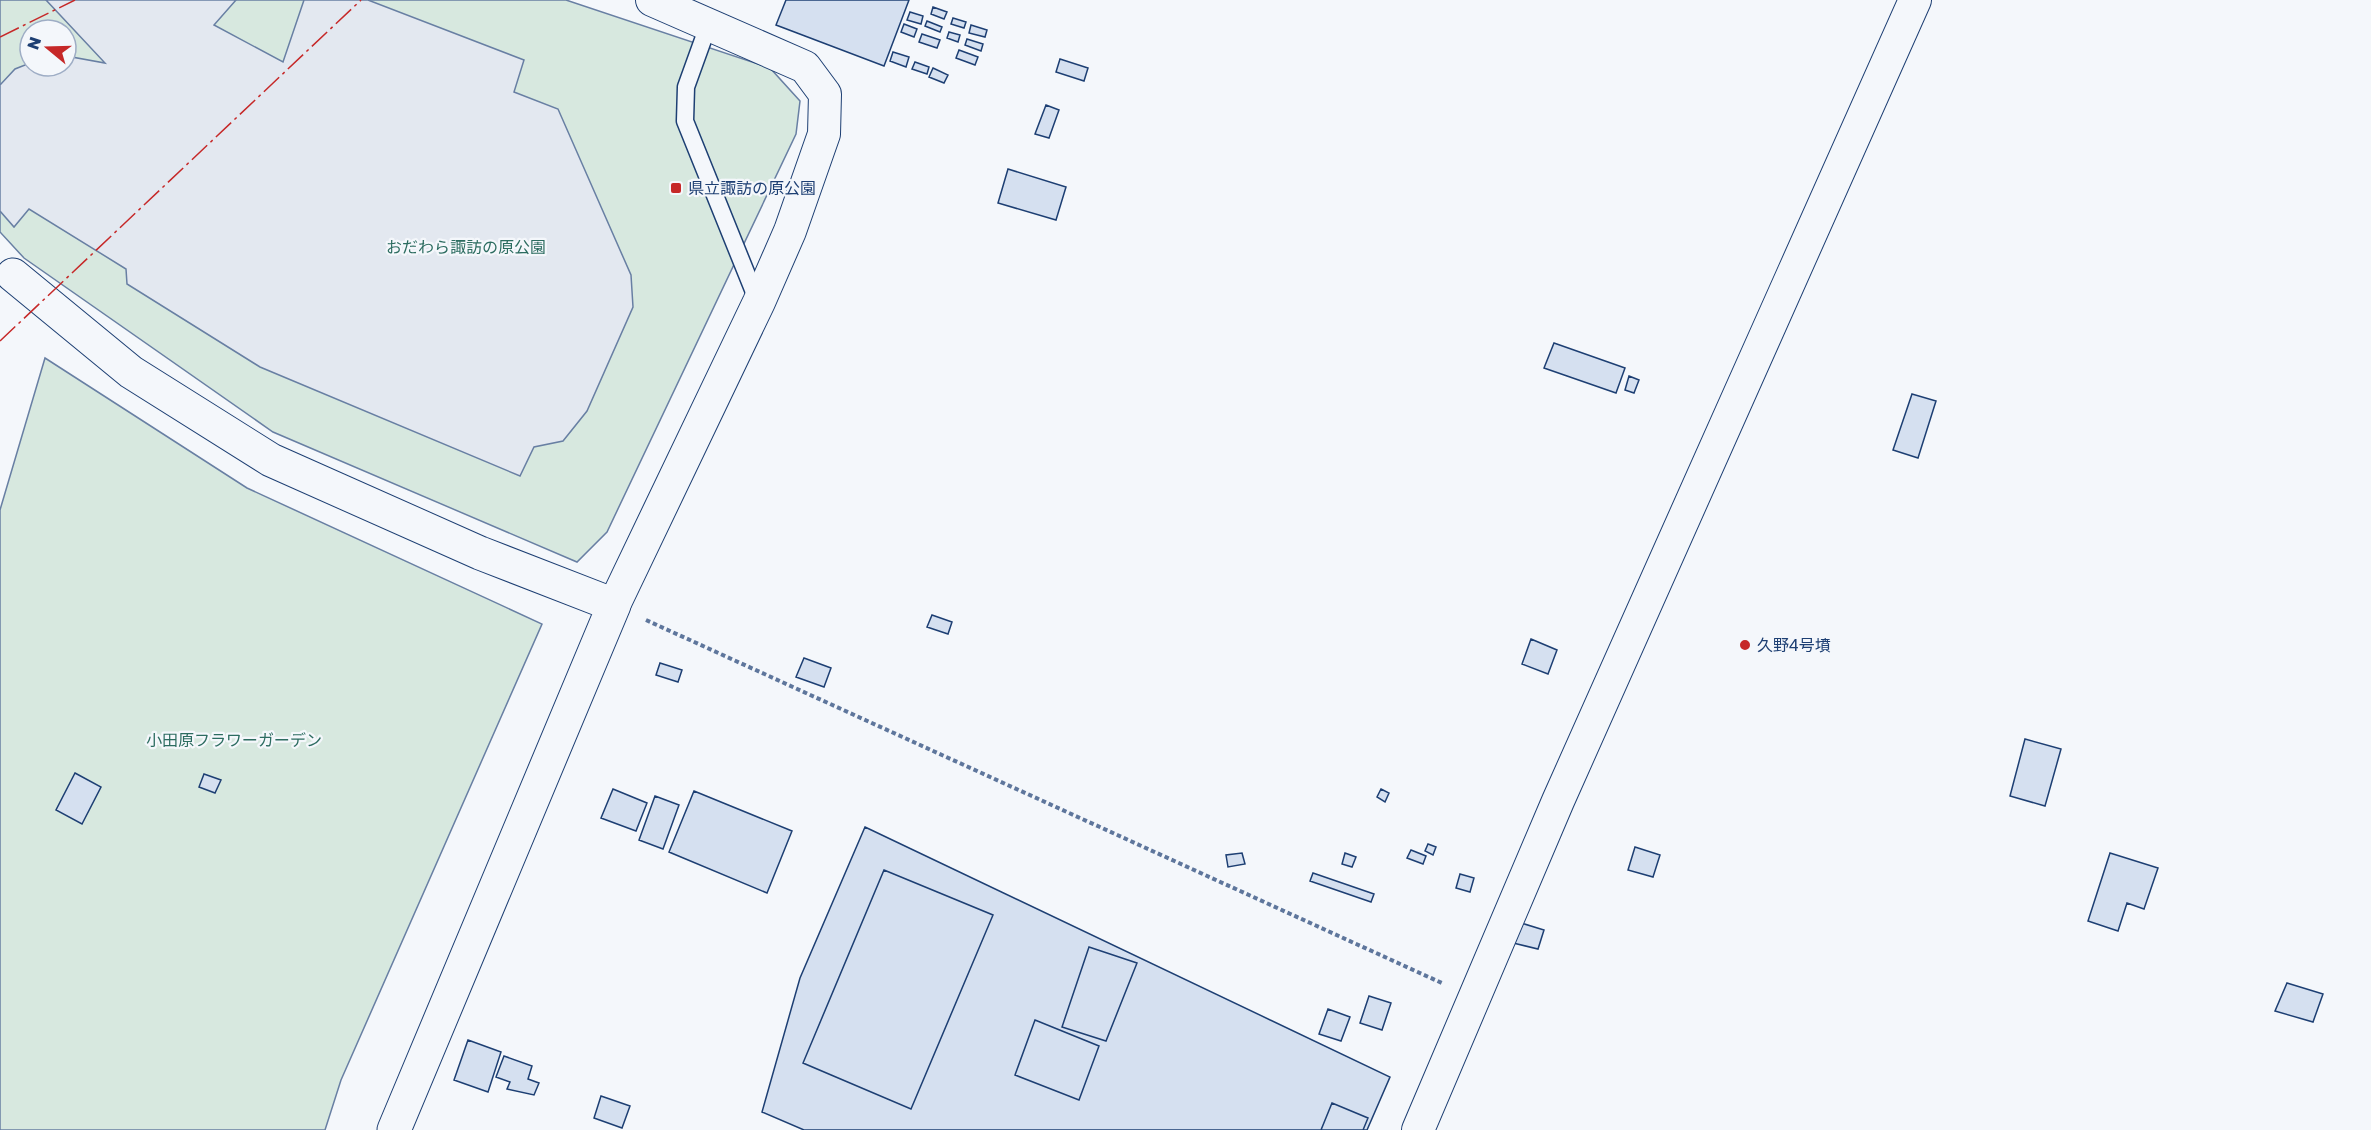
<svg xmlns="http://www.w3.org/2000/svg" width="2371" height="1130" viewBox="0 0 2371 1130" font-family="'Golos Text','Noto Sans JP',sans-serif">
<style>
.green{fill:#d7e8df;stroke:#687fa3;stroke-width:1.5;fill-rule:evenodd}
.parking{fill:#e3e8f0;stroke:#687fa3;stroke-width:1.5}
.building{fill:#d5e0f0;stroke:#1d3f73;stroke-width:1.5}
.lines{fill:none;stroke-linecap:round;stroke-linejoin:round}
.service-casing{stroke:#1d3f73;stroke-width:19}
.minor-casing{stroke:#1d3f73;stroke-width:34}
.tertiary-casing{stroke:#1d3f73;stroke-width:35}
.path{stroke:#5e769c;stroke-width:4;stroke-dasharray:4.5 3;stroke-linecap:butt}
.service{stroke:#f4f7fb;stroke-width:16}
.minor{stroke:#f4f7fb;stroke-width:32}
.tertiary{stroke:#f4f7fb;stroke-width:33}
.power{stroke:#c62828;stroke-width:1.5;stroke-dasharray:21 4.5 3 4.5;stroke-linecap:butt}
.poi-dot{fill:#c62828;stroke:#f4f7fb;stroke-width:2}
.labels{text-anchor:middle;stroke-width:4.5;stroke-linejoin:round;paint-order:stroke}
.poi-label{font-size:16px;fill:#1d3f73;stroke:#f4f7fb;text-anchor:start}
.park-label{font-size:16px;fill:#2c6c60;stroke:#f4f7fb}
</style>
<rect width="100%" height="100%" fill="#f4f7fb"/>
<path class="green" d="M0,0h566l204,68 30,33 -4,33 -189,398 -30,30 -304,-130 -249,-174 -24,-26zM30,30h36v36h-36z
M45,358l202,130 295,136 -201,456 -16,50h-325v-620z"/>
<path class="parking" d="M46,0h190l-22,25 69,37 21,-62h64l156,60 -10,32 44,17 73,166 2,32 -46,104 -24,30 -29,6 -14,29 -260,-109 -133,-83 -1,-15 -97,-60 -15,18 -14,-16v-126l15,-16 15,-6v3h36v-10l39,7z"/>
<path class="building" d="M786,0h123l-25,66 -108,-41z
M933,7l14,5 -3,7 -13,-5z
M910,12l13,4 -2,8 -14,-4z
M953,18l13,4 -2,6 -13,-4z
M927,21l15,6 -2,5 -15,-6z
M904,24l13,5 -3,8 -13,-5z
M971,25l16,5 -2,7 -16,-4z
M949,32l11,3 -2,7 -11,-4z
M922,34l18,6 -3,8 -18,-6z
M967,39l16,5 -2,7 -16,-6z
M959,50l19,7 -3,8 -19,-7z
M893,52l16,5 -3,10 -16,-6z
M1060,59l28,9 -4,13 -28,-9z
M915,62l14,5 -2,7 -15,-5z
M933,68l15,7 -4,8 -15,-6z
M1046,105l13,5 -10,28 -14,-4z
M1008,169l58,18 -10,33 -58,-17z
M1554,343l71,25 -9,25 -72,-25z
M1629,376l10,4 -5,13 -9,-3z
M1912,394l24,7 -18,57 -25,-8z
M932,615l20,7 -4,12 -21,-7z
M1531,639l26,11 -9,24 -26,-10z
M804,658l27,10 -7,19 -28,-10z
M660,663l22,7 -4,12 -22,-7z
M2025,739l36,10 -16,57 -35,-10z
M75,773l26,14 -19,37 -26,-14z
M204,774l17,6 -6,13 -16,-6z
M613,789l34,14 -11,28 -35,-13z
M1381,789l8,4 -4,9 -8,-5z
M694,791l98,40 -25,62 -98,-41z
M655,796l24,9 -16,44 -24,-9z
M865,827l525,250 -23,53h-563l-42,-18 38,-134z
M1428,844l8,3 -3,8 -8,-4z
M1635,847l25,8 -7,22 -25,-7z
M1411,850l15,6 -3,8 -16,-6z
M1242,853l3,11 -17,3 -2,-12z
M1345,853l11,4 -4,10 -10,-3z
M2110,853l48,15 -14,41 -17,-6 -9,28 -30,-10z
M884,870l109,45 -82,194 -108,-46z
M1313,873l61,21 -3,8 -61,-21z
M1460,874l14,4 -4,14 -14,-4z
M1518,922l26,8 -6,19 -25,-6z
M1089,947l48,16 -31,78 -44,-14z
M2287,983l36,11 -10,28 -38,-11z
M1369,996l22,7 -9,27 -22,-7z
M1328,1009l22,8 -9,24 -22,-7z
M1035,1020l64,26 -20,54 -64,-25z
M468,1040l33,12 -13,40 -34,-12z
M504,1056l28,10 -4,13 11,4 -5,12 -27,-6 3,-7 -14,-5z
M601,1096l29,10 -8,22 -28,-10z
M1332,1103l36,15 -5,12h-42z"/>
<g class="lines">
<g class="service-casing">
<path id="service" d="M708,26l-22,61 -1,34 73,181"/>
</g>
<g class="minor-casing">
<path id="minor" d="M614,605l145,-303 31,-71 34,-97 1,-40 -20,-27 -153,-67
M1418,1130l140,-329 357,-801"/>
</g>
<g class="tertiary-casing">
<path id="tertiary" d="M13,275l118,97 140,88 209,93 134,52 -220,525"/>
</g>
<path class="path" d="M646,620l798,364"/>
<use href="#service" class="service"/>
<use href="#minor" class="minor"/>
<use href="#tertiary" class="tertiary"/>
<path class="power" d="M0,37l75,-37
M0,341l361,-341"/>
</g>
<g class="poi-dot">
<rect x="670" y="182" width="12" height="12" rx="3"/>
<circle cx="1745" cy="645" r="6"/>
</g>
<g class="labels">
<g class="poi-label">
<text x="688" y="194">県立諏訪の原公園</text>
<text x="1757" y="651">久野4号墳</text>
</g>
<g class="park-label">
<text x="466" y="253">おだわら諏訪の原公園</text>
<text x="234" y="746">小田原フラワーガーデン</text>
</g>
</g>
<g transform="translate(48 48) rotate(289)"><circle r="28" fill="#f4f7fb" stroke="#9eadc5" stroke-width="1.5"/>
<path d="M0-4.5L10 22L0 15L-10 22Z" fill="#c62828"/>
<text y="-9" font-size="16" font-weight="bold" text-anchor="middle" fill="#1d3f73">N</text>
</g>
</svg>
